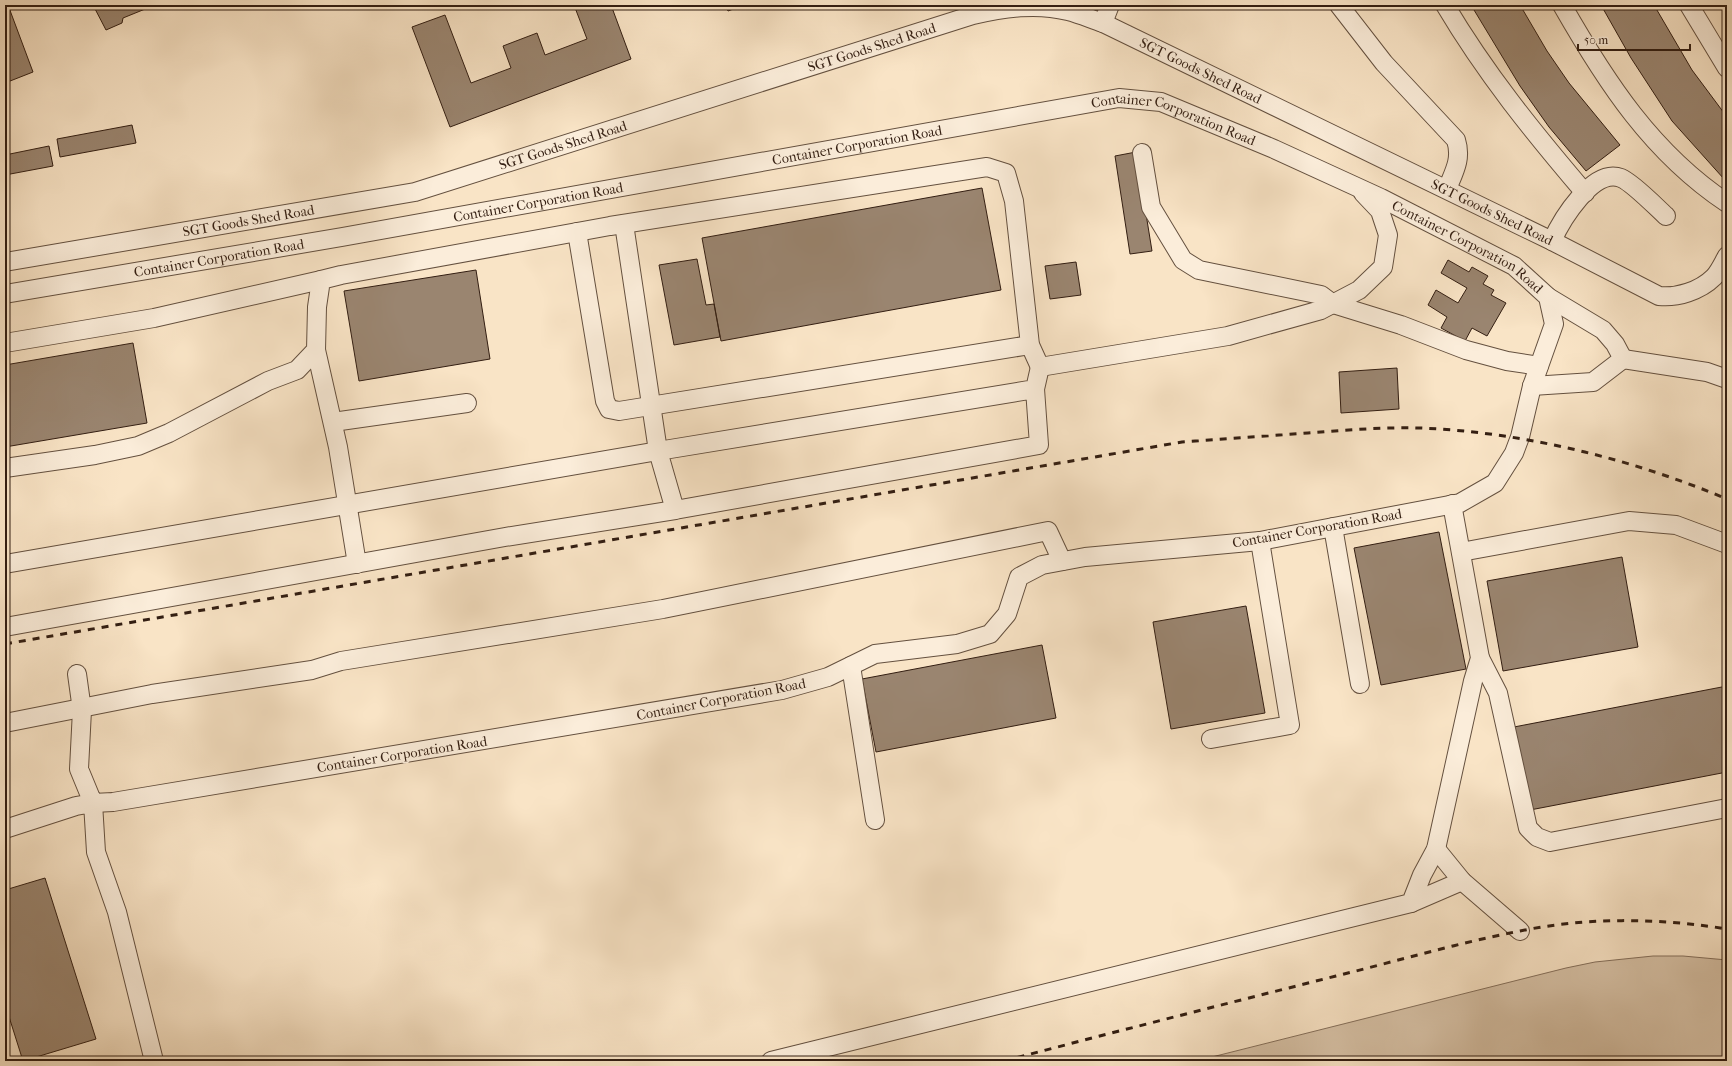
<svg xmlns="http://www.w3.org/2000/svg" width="1732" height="1066" viewBox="0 0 1732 1066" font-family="'IM FELL French Canon',serif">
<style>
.green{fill:#d7c2a7;stroke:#85705c}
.building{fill:#9a8570;stroke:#331e12}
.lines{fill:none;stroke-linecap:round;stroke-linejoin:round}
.minor-casing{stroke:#64503f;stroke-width:20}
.minor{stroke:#fbedda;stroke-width:18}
.rail{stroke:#331e12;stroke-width:3;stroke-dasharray:7 7;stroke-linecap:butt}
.labels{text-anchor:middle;stroke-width:3.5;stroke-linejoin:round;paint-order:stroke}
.street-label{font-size:14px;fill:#331e12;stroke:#fbedda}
</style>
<rect width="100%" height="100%" fill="#f9e4c6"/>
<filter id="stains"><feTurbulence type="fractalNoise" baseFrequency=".005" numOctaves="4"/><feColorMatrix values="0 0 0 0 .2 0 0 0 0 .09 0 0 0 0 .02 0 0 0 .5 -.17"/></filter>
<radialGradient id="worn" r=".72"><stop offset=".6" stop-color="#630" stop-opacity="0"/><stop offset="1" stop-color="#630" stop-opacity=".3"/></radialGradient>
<path class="green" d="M1653,956h30l44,4v101h-531l370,-93 29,-6z"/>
<path class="building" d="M5,5h3l25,67 -28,11z
M93,5h62l-32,13 -1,5 -16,7z
M574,5h37l20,54 -181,68 -38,-100 33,-12 26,68 40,-15 -8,-22 34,-13 8,22 42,-16z
M725,5h19l-16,6z
M1471,5h49l27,46 22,32 51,62 -34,26 -37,-44 -29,-41z
M1601,5h53l38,65 35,47v59l-3,3 -52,-58 -41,-63z
M132,125l4,18 -76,14 -3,-18z
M49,146l4,20 -48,9v-20z
M1136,152l16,99 -22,3 -15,-98z
M982,188l19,102 -280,51 -19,-103z
M697,259l9,46 8,-1 6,33 -46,8 -15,-80z
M1448,260l21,12 3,-5 16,9 -5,8 11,6 -3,5 15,8 -19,33 -15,-8 -7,13 -24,-13 6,-11 -19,-12 8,-15 22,13 9,-15 -26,-15z
M1076,262l5,33 -31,4 -5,-33z
M476,270l14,89 -131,22 -15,-90z
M133,343l14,80 -142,24v-82z
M1397,368l2,41 -58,4 -2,-41z
M1439,532l27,137 -85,16 -27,-137z
M1622,557l16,90 -135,24 -16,-90z
M1246,606l19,107 -94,16 -18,-107z
M1042,645l14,73 -180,34 -14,-73z
M1727,686v86l-197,38 -16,-83z
M45,878l51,161 -73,22 -18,-57v-114z"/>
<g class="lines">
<g class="minor-casing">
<g id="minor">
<path d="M1339,5l45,58 72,77c6,19 -2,32 -9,49"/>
<path d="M1445,5c41,69 88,127 140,188"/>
<path d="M1562,5c44,77 90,148 165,198"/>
<path d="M1689,5l38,63"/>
<path d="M1103,23l7,-18"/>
<path d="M1142,153l9,54 32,53 16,10 122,25 12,9 68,21 65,25 41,11 32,5"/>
<path d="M577,232l28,169 4,8 10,2 411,-66"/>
<path d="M1552,241c9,-20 41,-74 69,-63 12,5 34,28 45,38"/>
<path id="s1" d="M5,262l410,-70 558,-177c31,-7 63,-12 95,-4 12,3 23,8 35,12l449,218 107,55c18,2 41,-5 55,-19 5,-5 9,-14 13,-21"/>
<path id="s2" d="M5,294l337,-57 777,-139 42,4 113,47 107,49 133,68 34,31 6,27 -22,62 -12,51 -6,16 -19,30 -35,20 -200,38 -175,16 -43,8 -23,12 -12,37 -17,20 -33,10 -82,10 -47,23 -46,13 -669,112 -20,1 -14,-34 3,-59 -5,-36"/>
<path d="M5,343l149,-25 167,-38"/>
<path d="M316,350l22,97 19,117"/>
<path d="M1623,359l84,13 20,7"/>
<path d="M1532,386l61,-4 30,-23 -8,-15 -12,-14 -55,-33"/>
<path d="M1035,389l4,56 -364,65 -17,-59 377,-62 5,-22"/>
<path d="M333,422l134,-19"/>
<path d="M5,468l90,-13 43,-9 31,-13 99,-52 29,-11 19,-20 1,-43 4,-27 20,-5 269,-49 377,-59 19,6 8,28 16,144 10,22 188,-31 93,-26 38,-20 24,-23 5,-32 -8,-24 -17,-18"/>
<path d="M1333,527l27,157"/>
<path d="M1461,552l168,-31 47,4 51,19"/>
<path d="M5,564l653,-113 -34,-227"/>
<path d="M5,627l500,-90 170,-27"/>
<path d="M1480,658l18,35 30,135 9,9 13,5 177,-34"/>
<path d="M851,666l24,154"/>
<path d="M5,723l147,-29 160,-24 29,-9 322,-52 385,-78 14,30"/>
<path d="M1211,739l79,-14 -30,-184"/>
<path d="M5,829l71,-23 17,-3 3,49 21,60 37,149"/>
<path d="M1436,849l26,32 58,50"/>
<path d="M1411,903l51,-22"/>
<path d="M771,1061l640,-158 11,-28 14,-26 37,-168 7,-23 -28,-154"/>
</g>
</g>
<use href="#minor" class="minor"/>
<path class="rail" d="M5,644l1177,-202c42,-3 84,-6 126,-9 37,-3 75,-6 112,-5 103,4 212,31 307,71
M1004,1061c110,-29 221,-57 332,-85 61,-15 122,-33 184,-45 67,-14 140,-13 207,-2"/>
</g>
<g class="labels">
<g class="street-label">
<text dy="5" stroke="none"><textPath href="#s1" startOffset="895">SGT Goods Shed Road</textPath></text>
<text dy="5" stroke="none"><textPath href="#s1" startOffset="1243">SGT Goods Shed Road</textPath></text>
<text dy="5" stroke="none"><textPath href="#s2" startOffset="1189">Container Corporation Road</textPath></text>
<text dy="5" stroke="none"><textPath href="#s1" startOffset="571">SGT Goods Shed Road</textPath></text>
<text dy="5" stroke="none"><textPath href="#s2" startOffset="865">Container Corporation Road</textPath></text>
<text dy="5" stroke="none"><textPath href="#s2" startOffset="541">Container Corporation Road</textPath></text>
<text dy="5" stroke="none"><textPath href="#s1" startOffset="1567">SGT Goods Shed Road</textPath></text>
<text dy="5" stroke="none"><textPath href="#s1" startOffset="247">SGT Goods Shed Road</textPath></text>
<text dy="5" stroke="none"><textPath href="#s2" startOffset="1513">Container Corporation Road</textPath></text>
<text dy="5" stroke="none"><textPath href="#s2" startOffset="217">Container Corporation Road</textPath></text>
<text transform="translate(1317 528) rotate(-10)" y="5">Container Corporation Road</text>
<text transform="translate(721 699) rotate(-11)" y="5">Container Corporation Road</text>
<text transform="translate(402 754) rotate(-9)" y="5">Container Corporation Road</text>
</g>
</g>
<rect width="1732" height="1066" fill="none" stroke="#f9e4c6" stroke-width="20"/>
<rect x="6" y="6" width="1720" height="1054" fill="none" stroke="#331e12" stroke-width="2"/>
<rect x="10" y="10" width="1712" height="1046" fill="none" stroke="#331e12"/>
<path d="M1578 44v6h112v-6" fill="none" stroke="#331e12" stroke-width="2"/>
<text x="1584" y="44" font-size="12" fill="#331e12" stroke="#fbedda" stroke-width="3" paint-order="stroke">50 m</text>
<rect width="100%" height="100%" filter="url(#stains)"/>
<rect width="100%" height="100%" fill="url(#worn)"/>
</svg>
